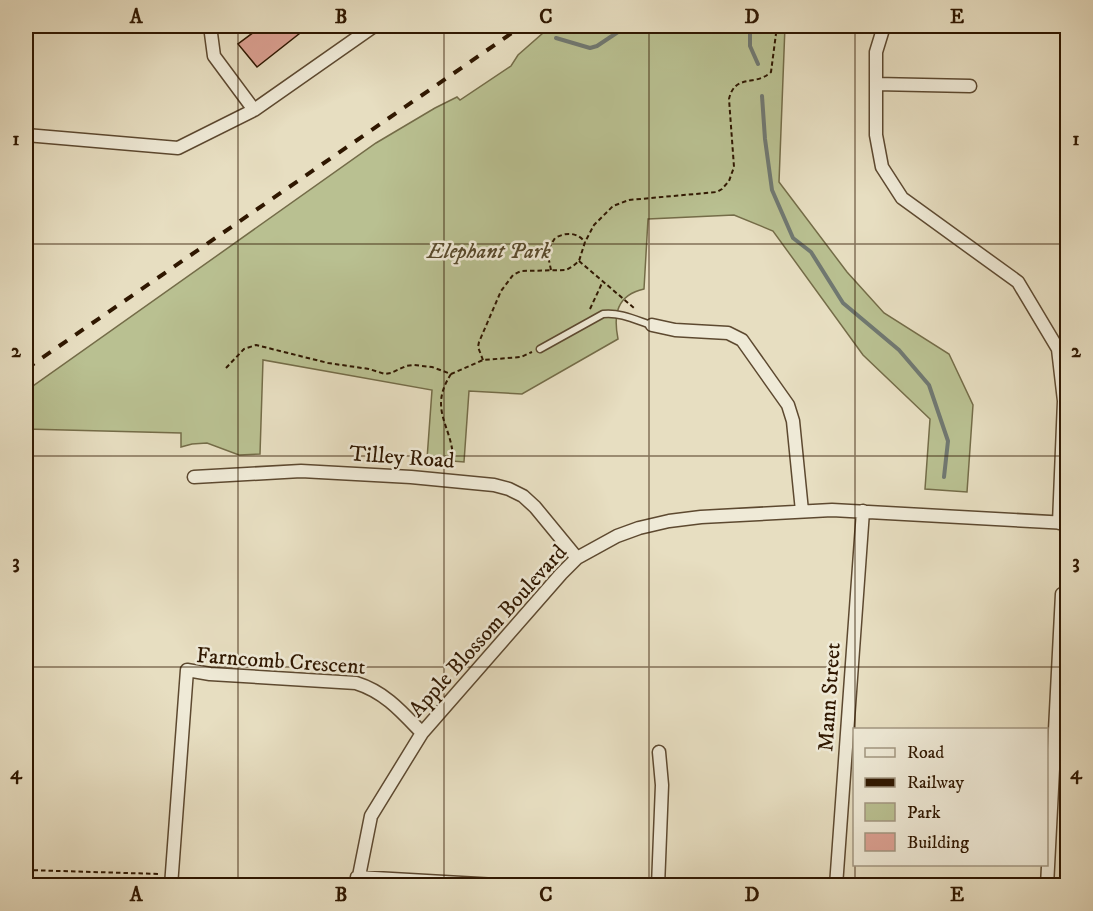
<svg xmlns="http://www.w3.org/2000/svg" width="1093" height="911" viewBox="0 0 1093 911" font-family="'IM FELL DW Pica',serif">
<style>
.green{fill:#b9c091;stroke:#746c48;stroke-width:1.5}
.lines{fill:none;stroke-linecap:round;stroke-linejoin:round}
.stream{stroke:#707871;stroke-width:4}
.building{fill:#dca193;stroke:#2f1700;stroke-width:1.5}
.lane-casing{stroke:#5d4930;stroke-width:9}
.street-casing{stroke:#5d4930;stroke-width:15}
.path{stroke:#2f1700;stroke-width:2;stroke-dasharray:4.5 3;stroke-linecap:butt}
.lane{stroke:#efead7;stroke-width:6}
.street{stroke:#efead7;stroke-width:12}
.rail{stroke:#2f1700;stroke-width:4;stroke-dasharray:10 10;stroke-linecap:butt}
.grid{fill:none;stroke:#2f1700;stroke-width:1.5;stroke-opacity:0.55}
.labels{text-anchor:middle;stroke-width:5;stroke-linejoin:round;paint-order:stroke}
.park-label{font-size:22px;font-style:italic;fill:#584a2c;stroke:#efead7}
.street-label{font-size:22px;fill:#2f1700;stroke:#efead7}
.neatline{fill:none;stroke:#2f1700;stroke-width:2}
.grid-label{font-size:20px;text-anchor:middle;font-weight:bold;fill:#2f1700}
</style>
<rect width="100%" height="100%" fill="#e7dec1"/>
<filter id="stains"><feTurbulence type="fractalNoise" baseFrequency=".00333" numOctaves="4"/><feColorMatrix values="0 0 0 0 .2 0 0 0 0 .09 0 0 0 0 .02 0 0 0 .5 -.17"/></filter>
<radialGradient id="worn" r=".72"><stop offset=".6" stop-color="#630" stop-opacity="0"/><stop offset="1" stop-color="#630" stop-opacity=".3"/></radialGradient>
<path class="green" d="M551,26h234l-6,156 68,90 37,41 65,41 24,51 -6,87 -42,-3 5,-70 -67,-64 -90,-124 -39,-16 -86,4 -4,70c-27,6 -31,25 -26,50l-96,55 -53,-3 -5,71 -37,-3 5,-69 -169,-30 -3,94 -21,1 -32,-12 -15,1 -11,3v-14l-155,-4v-38l350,-248 59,-35 22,-11 3,3 51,-34 7,-11z"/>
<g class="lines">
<path class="stream" d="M750,26v20l8,18
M556,38l34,10 7,-2 30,-20
M762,96l3,43 7,51 21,48 18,14 32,51 56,47 30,35 19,56 -4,36"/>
</g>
<path class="building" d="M262,26h47l-52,41 -19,-23z"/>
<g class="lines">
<g class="lane-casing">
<path id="lane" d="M540,349l63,-35c17,-2 33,6 48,11"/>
</g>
<g class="street-casing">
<path id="street" d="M210,26l4,30 40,54
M884,26l-8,26v83l6,32 20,31 116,84 40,67 6,52 -5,122
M876,84l94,2
M26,135l152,13 76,-38 120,-84
M652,325l23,5 53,3 14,7 46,65 5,16 9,90
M194,477l107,-6 110,6 83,8 15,4 14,7 12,11 42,51
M357,877l158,9
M171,886l16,-216 23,4 146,9c29,9 46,29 66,50
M357,886l14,-70 51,-83 139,-159 16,-16 40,-22 22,-8 30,-7 32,-4 131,-7 236,13
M658,886l4,-101 -3,-33
M836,886l27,-375
M1047,886l15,-292"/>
</g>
<path class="path" d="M579,261l55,47
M551,270l-4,-19 8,-13c11,-6 22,-6 30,4
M590,309l13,-28
M483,360l-5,-13 1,-5 22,-51 12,-16 8,-4 45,-1 7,-4 6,-5 6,-19 9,-17 19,-19 16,-6 88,-8 5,-3 7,-8 5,-14 -5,-68c6,-26 26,-12 42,-27l6,-46
M226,368l18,-19 12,-4 72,18 41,6 16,5 6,-1 15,-7 8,-1 18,2 19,7 32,-14 38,-3 11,-5
M451,374c-24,37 3,53 2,88
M26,870l134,4"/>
<use href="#lane" class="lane"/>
<use href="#street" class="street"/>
<path class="rail" d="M26,369l496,-343"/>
</g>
<path class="grid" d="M238,26v860M444,26v860M649,26v860M855,26v704M26,244h1042M26,456h1042M26,667h1042M855,864v22"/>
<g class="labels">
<g class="park-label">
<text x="489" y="258">Elephant Park</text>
</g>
<g class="street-label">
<text transform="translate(402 456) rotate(4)" y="8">Tilley Road</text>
<text transform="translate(487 630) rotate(-48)" y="8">Apple Blossom Boulevard</text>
<text transform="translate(281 660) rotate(4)" y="8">Farncomb Crescent</text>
<text transform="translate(828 697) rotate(-86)" y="8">Mann Street</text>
</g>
</g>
<rect width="1093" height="911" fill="none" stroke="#e7dec1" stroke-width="66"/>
<rect x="853" y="728" width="195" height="138" fill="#efead7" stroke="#a29681" stroke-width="1.5"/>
<rect x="865" y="748" width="30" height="9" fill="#efead7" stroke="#a29681" stroke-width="1.5"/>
<text x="907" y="758" font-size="18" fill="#2f1700">Road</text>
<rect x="865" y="778" width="30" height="9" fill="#2f1700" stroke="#a29681" stroke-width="1.5"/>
<text x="907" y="788" font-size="18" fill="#2f1700">Railway</text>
<rect x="865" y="803" width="30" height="18" fill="#b9c091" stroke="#a29681" stroke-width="1.5"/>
<text x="907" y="818" font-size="18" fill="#2f1700">Park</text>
<rect x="865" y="833" width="30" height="18" fill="#dca193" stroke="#a29681" stroke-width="1.5"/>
<text x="907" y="848" font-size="18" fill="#2f1700">Building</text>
<rect x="33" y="33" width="1027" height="845" class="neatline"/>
<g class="grid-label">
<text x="136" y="23">A</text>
<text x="341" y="23">B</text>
<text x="546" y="23">C</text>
<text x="752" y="23">D</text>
<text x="957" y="23">E</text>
<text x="16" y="145">1</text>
<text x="1076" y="145">1</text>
<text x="16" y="357">2</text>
<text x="1076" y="357">2</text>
<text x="16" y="568">3</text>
<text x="1076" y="568">3</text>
<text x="16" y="779">4</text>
<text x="1076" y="779">4</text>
<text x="136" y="901">A</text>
<text x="341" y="901">B</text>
<text x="546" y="901">C</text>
<text x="752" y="901">D</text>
<text x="957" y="901">E</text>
</g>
<rect width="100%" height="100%" filter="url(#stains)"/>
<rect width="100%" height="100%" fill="url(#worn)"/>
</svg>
